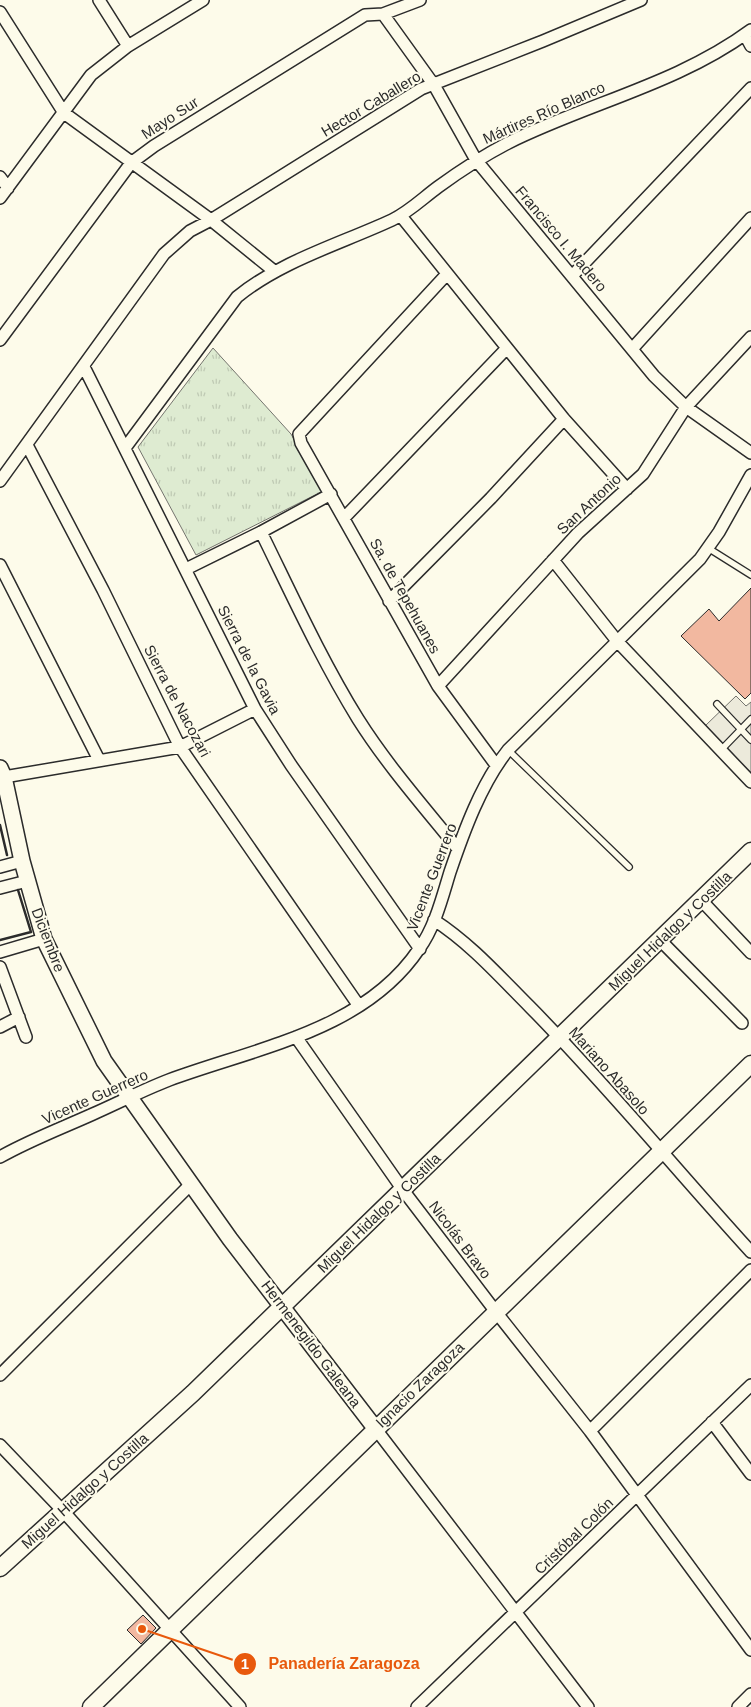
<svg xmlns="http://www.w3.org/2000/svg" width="751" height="1707" viewBox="0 0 751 1707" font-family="Arial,sans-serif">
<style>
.park{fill:url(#park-tufts);stroke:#74746e}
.parking{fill:#eceadb;stroke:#74746e}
.building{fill:#f2b8a0;stroke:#2b2b2b}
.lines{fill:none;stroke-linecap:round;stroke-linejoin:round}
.service-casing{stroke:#2b2b2b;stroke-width:8}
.minor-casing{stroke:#2b2b2b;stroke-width:14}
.tertiary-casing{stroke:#2b2b2b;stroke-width:18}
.secondary-casing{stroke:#2b2b2b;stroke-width:19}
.service{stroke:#fdfbea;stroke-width:5.5}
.minor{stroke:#fdfbea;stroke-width:11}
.tertiary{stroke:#fdfbea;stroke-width:15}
.secondary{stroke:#fdfbea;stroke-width:16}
.wall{stroke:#2b2b2b;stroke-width:2.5}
.labels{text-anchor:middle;stroke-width:4;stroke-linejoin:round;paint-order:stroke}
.street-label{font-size:15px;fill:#2b2b2b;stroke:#fdfbea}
.leader{fill:none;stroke:#e8590c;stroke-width:2}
.callout-dot{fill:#e8590c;stroke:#fdfbea;stroke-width:2}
.mark-label{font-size:15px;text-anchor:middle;font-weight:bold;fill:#fff}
.callout-label{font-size:16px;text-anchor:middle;font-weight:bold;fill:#e8590c;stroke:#fdfbea;stroke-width:4;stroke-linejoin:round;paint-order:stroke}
</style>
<defs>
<pattern id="park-tufts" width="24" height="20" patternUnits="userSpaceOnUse" patternTransform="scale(1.25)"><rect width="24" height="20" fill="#deebd1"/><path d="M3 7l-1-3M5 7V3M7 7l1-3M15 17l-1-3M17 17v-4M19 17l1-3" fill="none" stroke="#bfcab4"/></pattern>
</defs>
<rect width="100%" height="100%" fill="#fdfbea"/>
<path class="park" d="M213,348l78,86 32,57 -127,64 -58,-108z"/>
<path class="parking" d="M736,696l10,10 5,-4v71l-46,-47z"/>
<path class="building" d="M751,588v105l-6,6 -64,-63 28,-27 10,12z
M143,1615l13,13 -15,16 -14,-14z"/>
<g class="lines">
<g class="service-casing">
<path id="service" d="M708,548l43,27
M717,704l34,36
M508,750l121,117
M721,750l30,-31"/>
</g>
<g class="minor-casing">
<path id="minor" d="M99,0l29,46
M0,12l64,101 147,107 63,51
M383,14l51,71 42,75 178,216 32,31 65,46
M745,35l6,11
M0,177l8,11
M0,198l91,-123 37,-29 75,-46
M401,216l163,203 63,70
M447,274l-148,160 2,9 137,243 58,79
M572,276l179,-188
M0,340l131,-177 23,-17 211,-131 18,-1 37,-14
M632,349l119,-131
M84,367l171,342 36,56 129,184
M27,445l76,145 77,157 179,259
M125,448l112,-151c44,-36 103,-53 155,-77 17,-8 31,-22 46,-33 22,-16 45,-31 70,-44 80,-40 170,-59 243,-113
M0,481l164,-227 26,-23 21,-11 210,-131 122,-48 98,-41
M344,518l163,-170
M261,532c31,63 60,127 97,187 29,46 66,88 100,130
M553,560l64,81 134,141
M0,565l99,195
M186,569l75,-37 70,-38
M389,601l102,-103 73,-79
M438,686l140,-153 65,-59 43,-67 65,-70
M4,777l176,-30 75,-38
M0,867l22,-6
M0,888l27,-7
M701,900l50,53
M434,920c37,24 65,56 96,87 77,78 147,164 221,245
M660,940l82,83
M0,952l44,-13
M0,967l26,70
M0,1027l19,-10
M296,1037l107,153 93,122 94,119 161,219
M0,1157c30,-17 62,-29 93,-43 25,-11 50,-24 76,-34 86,-32 195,-49 250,-131 16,-22 23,-51 31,-77 14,-41 31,-88 58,-122l192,-191 19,-27 32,-57
M0,1375l191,-191
M712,1422l39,52
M375,1428l213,279
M590,1431l161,-161
M0,1445l63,66 177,196
M417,1707l334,-322
M738,1707l13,-13"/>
</g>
<g class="tertiary-casing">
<path id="tertiary" d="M0,768l4,9 18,84 22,78 60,122 126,178 145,189"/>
</g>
<g class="secondary-casing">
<path id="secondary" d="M0,1568l193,-175 558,-542
M91,1707l660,-643"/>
</g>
<use href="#service" class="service"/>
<use href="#minor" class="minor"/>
<use href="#tertiary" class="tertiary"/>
<use href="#secondary" class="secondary"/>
<path class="wall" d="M0,825l7,30
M0,940l31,-8 -13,-42"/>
</g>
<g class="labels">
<g class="street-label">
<text transform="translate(371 104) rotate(-31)" y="5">Hector Caballero</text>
<text transform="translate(544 113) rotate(-24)" y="5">Mártires Río Blanco</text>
<text transform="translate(170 118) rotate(-33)" y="5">Mayo Sur</text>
<text transform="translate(561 239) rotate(50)" y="5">Francisco I. Madero</text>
<text transform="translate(589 504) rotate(-43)" y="5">San Antonio</text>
<text transform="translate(405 596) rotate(61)" y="5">Sa. de Tepehuanes</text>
<text transform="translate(249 660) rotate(63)" y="5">Sierra de la Gavia</text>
<text transform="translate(177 701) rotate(62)" y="5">Sierra de Nacozari</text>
<text transform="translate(432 877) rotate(-69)" y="5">Vicente Guerrero</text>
<text transform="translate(670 931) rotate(-44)" y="5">Miguel Hidalgo y Costilla</text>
<text transform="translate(48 940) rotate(69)" y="5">Diciembre</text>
<text transform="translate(609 1071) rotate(48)" y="5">Mariano Abasolo</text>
<text transform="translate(95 1097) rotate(-24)" y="5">Vicente Guerrero</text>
<text transform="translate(379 1213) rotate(-44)" y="5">Miguel Hidalgo y Costilla</text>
<text transform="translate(460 1240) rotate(53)" y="5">Nicolás Bravo</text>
<text transform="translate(311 1344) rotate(53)" y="5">Hermenegildo Galeana</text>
<text transform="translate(420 1385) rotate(-44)" y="5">Ignacio Zaragoza</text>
<text transform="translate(85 1491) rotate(-42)" y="5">Miguel Hidalgo y Costilla</text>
<text transform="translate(574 1536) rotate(-44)" y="5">Cristóbal Colón</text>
</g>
</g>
<path class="leader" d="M142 1629L245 1664"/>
<g class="callout-dot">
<circle cx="142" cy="1629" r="5"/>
<circle cx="245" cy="1664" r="12"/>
</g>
<g class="mark-label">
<text x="245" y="1669">1</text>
</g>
<g class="callout-label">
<text x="344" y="1669">Panadería Zaragoza</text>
</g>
</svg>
